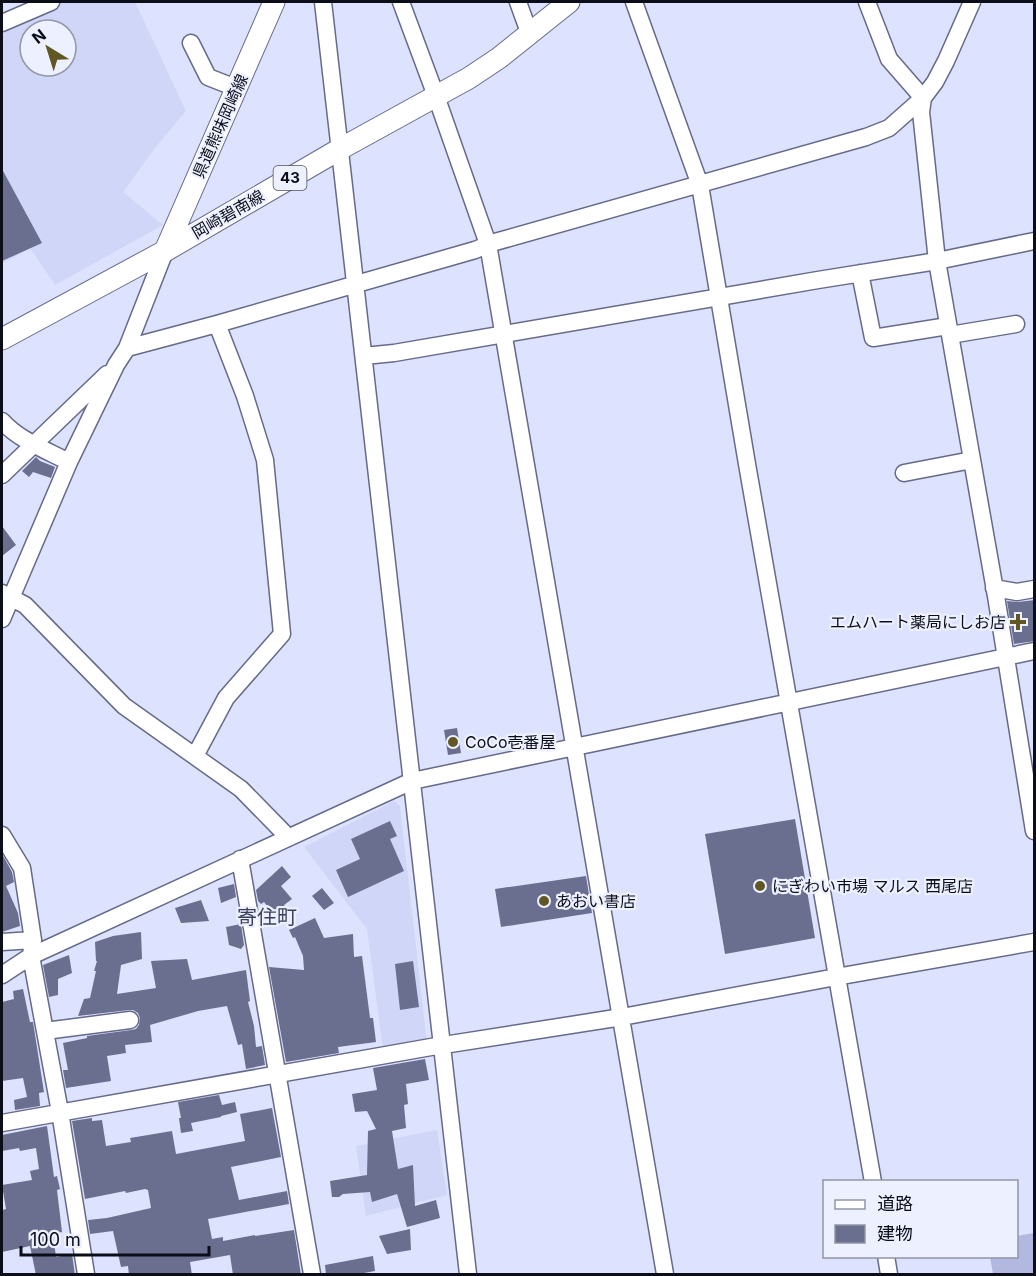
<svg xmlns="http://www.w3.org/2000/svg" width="1036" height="1276" viewBox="0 0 1036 1276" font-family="Inter,'Noto Sans JP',sans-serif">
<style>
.built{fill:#d0d6f8;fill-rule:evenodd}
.green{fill:#b2b8e0}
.building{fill:#6a6f8f}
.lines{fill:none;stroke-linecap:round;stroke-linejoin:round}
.minor-casing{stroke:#656a89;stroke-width:19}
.major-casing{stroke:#656a89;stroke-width:23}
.minor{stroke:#fff;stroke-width:16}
.major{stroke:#fff;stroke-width:21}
.poi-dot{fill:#615723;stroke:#edf0ff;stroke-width:2}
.labels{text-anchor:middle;stroke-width:4.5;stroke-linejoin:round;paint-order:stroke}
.shield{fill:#edf0ff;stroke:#4f515e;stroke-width:1.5}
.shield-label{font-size:15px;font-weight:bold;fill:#0b0d19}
.street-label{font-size:16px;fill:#0b0d19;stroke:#edf0ff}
.poi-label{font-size:16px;fill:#0b0d19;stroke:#edf0ff;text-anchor:start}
.quarter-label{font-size:20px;fill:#3b3f5c;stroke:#edf0ff}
</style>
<rect width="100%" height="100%" fill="#dde2ff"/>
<path class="built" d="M57,2h78l51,109 -31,37 -32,44 40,33 -108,60 -25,-37 -28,16v-234zM30,30h36v36h-36z
M394,801l6,5 27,237 -44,7 -16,-121 -63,-82z
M437,1130l10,65 -81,21 -10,-70z"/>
<path class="green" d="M1034,1233v41h-41l-3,-17 26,-1 1,-20z"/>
<path class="building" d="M2,169l40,74 -40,18z
M36,457l4,4 15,6 -4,11 -18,-6 -4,5 -7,-6z
M2,526l14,19 -14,11z
M1035,600v41l-21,3 -7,-43 11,1z
M457,728l4,25 -13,2 -4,-25z
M795,819l20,119 -90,16 -20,-120z
M390,821l7,15 -7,3 14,32 -56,26 -12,-27 24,-11 -9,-20z
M2,854l10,18 2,10 -8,4 12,27 2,13 -18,6z
M282,866l9,11 -10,9 11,13 -8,6 4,6 -10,8 -14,-17 -3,2 -3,-3 -2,-11z
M586,876l6,37 -91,14 -6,-38z
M234,884l2,13 -15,6 -3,-15z
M322,888l12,15 -10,7 -12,-14z
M201,900l8,21 -28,2 -6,-15z
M315,918l9,20 29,-4 1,23 8,-1 8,62h3l3,24 -38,5 1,6 -53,9 -17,-95 35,3 -1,-14 -8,-19 -2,1 -4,-8z
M241,924l3,21 -3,4 -12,-4 -3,-18z
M141,932l1,27 -21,6 -4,29 39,-6 -5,-27 36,-2 5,21 54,-10 4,31 -2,1 6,24 2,21 6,-1 3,19 -19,4 -4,-25 -4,1 -11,-39 -29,5 -48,14 2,17 -27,3 1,8 -19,3 4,25 -45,7 -3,-18h5l-5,-27 24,-5v-2l44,-6 5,-1 3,-4 1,-7 -2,-5 -5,-3h-4l-51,6 6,-17 6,-1 6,-27h-2l3,-10h-1l-1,-19 18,-6z
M69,955l3,18 -14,6v16l-9,2 -6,-32z
M413,961l6,46 -19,3 -5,-46z
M23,989l7,33h3l11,70 -5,1 1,13 -25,4 -1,-10 13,-3 -4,-19 -21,3v-79l12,-3 -1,-8z
M425,1059l4,21 -23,4 2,20 -4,1 2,23 -14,3 6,38 15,-4 2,41 21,-6 4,18 -33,9 -10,-33 -25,8 -2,-10 -27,2 -4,3h-7l-2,-16 37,-6 1,-44 8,-2 -9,-18 -12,1 -3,-18 25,-4 -4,-22z
M219,1095l3,10 13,-3 2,10 -16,4v1l-30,6 2,8 -12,2 -2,-15h2l-3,-16z
M272,1108l9,49 -50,10 8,33 48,-9 2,13 -81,15 4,20 11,-2v4l32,-6v1l39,-6 7,45h-68l-3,-20 -40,7 2,13h-63l-1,-9 -7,1 -8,-36 -23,3 -2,-14 19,-2 44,-10 -3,-18 -3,-1 -19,4 -1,-2 -40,8 -13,-78 20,-3v3l10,-1 4,26 25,-4 -1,-4 42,-7 4,23 69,-13 -5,-27z
M47,1126l7,51 3,-1 3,13 -3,1 5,42 -9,2 3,23 16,-3 3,21h-39l-6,-29 -28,6v-42l4,-1 -4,-24 30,-5 -2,-9 9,-2 -3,-21 -16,3 -1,-3 -17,3v-16z
M410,1229l1,21 -24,4 -8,-18z
M373,1256l2,15 -22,4h-27l-1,-10z"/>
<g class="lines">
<g class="minor-casing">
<path id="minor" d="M323,2l145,1272
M401,2l35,94 52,148 177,1030
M518,2l12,33
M634,2l66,183 47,279 126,718
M867,2l22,57 34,39 -2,14 16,149 59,335 38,235
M2,23l49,-21
M191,43l17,34 28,11
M860,273l13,65 75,-12
M950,335l66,-11
M127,348l90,-24 258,-74 20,-8 371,-105 23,-9 34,-30 12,-16 11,-21 26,-59
M364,356l30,-3 424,-73 119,-19 97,-20
M2,421c17,19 44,29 67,41
M904,473l68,-13
M2,475l105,-101
M994,588l23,4 17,-3
M2,593l23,12 99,101 117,83 47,48
M2,619l67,-157 47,-97 11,-17 38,-97
M195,756l31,-58 56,-64 -17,-174 -20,-64 -28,-72
M2,835l20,33 11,72 -2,16 29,156 26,162
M240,859l72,415
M2,942l31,-2
M2,975l29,-19 381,-175 622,-130
M45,1031l85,-11
M2,1123l429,-76 191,-30 214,-40 198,-35
M886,1256l3,18"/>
</g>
<g class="major-casing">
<path id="major" d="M165,251l109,-249
M2,339l163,-88 175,-102 129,-71 30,-20 70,-56"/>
</g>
<use href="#minor" class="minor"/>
<use href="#major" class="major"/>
</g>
<g class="poi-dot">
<path d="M1015 613h6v6h6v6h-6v6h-6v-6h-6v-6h6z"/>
<circle cx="453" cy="742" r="6"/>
<circle cx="760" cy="886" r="6"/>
<circle cx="544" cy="901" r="6"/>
</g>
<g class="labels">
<rect class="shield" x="273.5" y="166" width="33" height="24" rx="4.5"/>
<g class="shield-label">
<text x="290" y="183">43</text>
</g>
<g class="street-label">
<text transform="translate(220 126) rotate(-66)" y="6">県道熊味岡崎線</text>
<text transform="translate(228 214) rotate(-30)" y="6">岡崎碧南線</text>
</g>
<g class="poi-label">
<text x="1006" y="628" text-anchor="end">エムハート薬局にしお店</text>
<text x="465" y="748">CoCo壱番屋</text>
<text x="772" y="892">にぎわい市場 マルス 西尾店</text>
<text x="556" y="907">あおい書店</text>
</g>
<g class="quarter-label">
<text x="267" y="924">寄住町</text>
</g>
</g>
<rect width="1036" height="1276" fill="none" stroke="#0b0d19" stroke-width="6"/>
<rect x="823" y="1180" width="195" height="78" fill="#edf0ff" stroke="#9395a3" stroke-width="1.5"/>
<rect x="835" y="1200" width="30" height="9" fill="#ffffff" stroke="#9395a3" stroke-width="1.5"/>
<text x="877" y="1210" font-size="18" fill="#0b0d19">道路</text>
<rect x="835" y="1225" width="30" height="18" fill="#6a6f8f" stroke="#9395a3" stroke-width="1.5"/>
<text x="877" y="1240" font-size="18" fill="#0b0d19">建物</text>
<g transform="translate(48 48) rotate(322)"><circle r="28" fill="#edf0ff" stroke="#9395a3" stroke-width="1.5"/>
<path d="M0-4.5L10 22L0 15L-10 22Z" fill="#615723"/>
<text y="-9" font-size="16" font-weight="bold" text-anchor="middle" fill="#0b0d19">N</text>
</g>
<path d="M21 1246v9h188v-9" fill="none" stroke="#0b0d19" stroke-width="3"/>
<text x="30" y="1246" font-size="18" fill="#0b0d19" stroke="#edf0ff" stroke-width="4.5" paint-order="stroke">100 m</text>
</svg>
